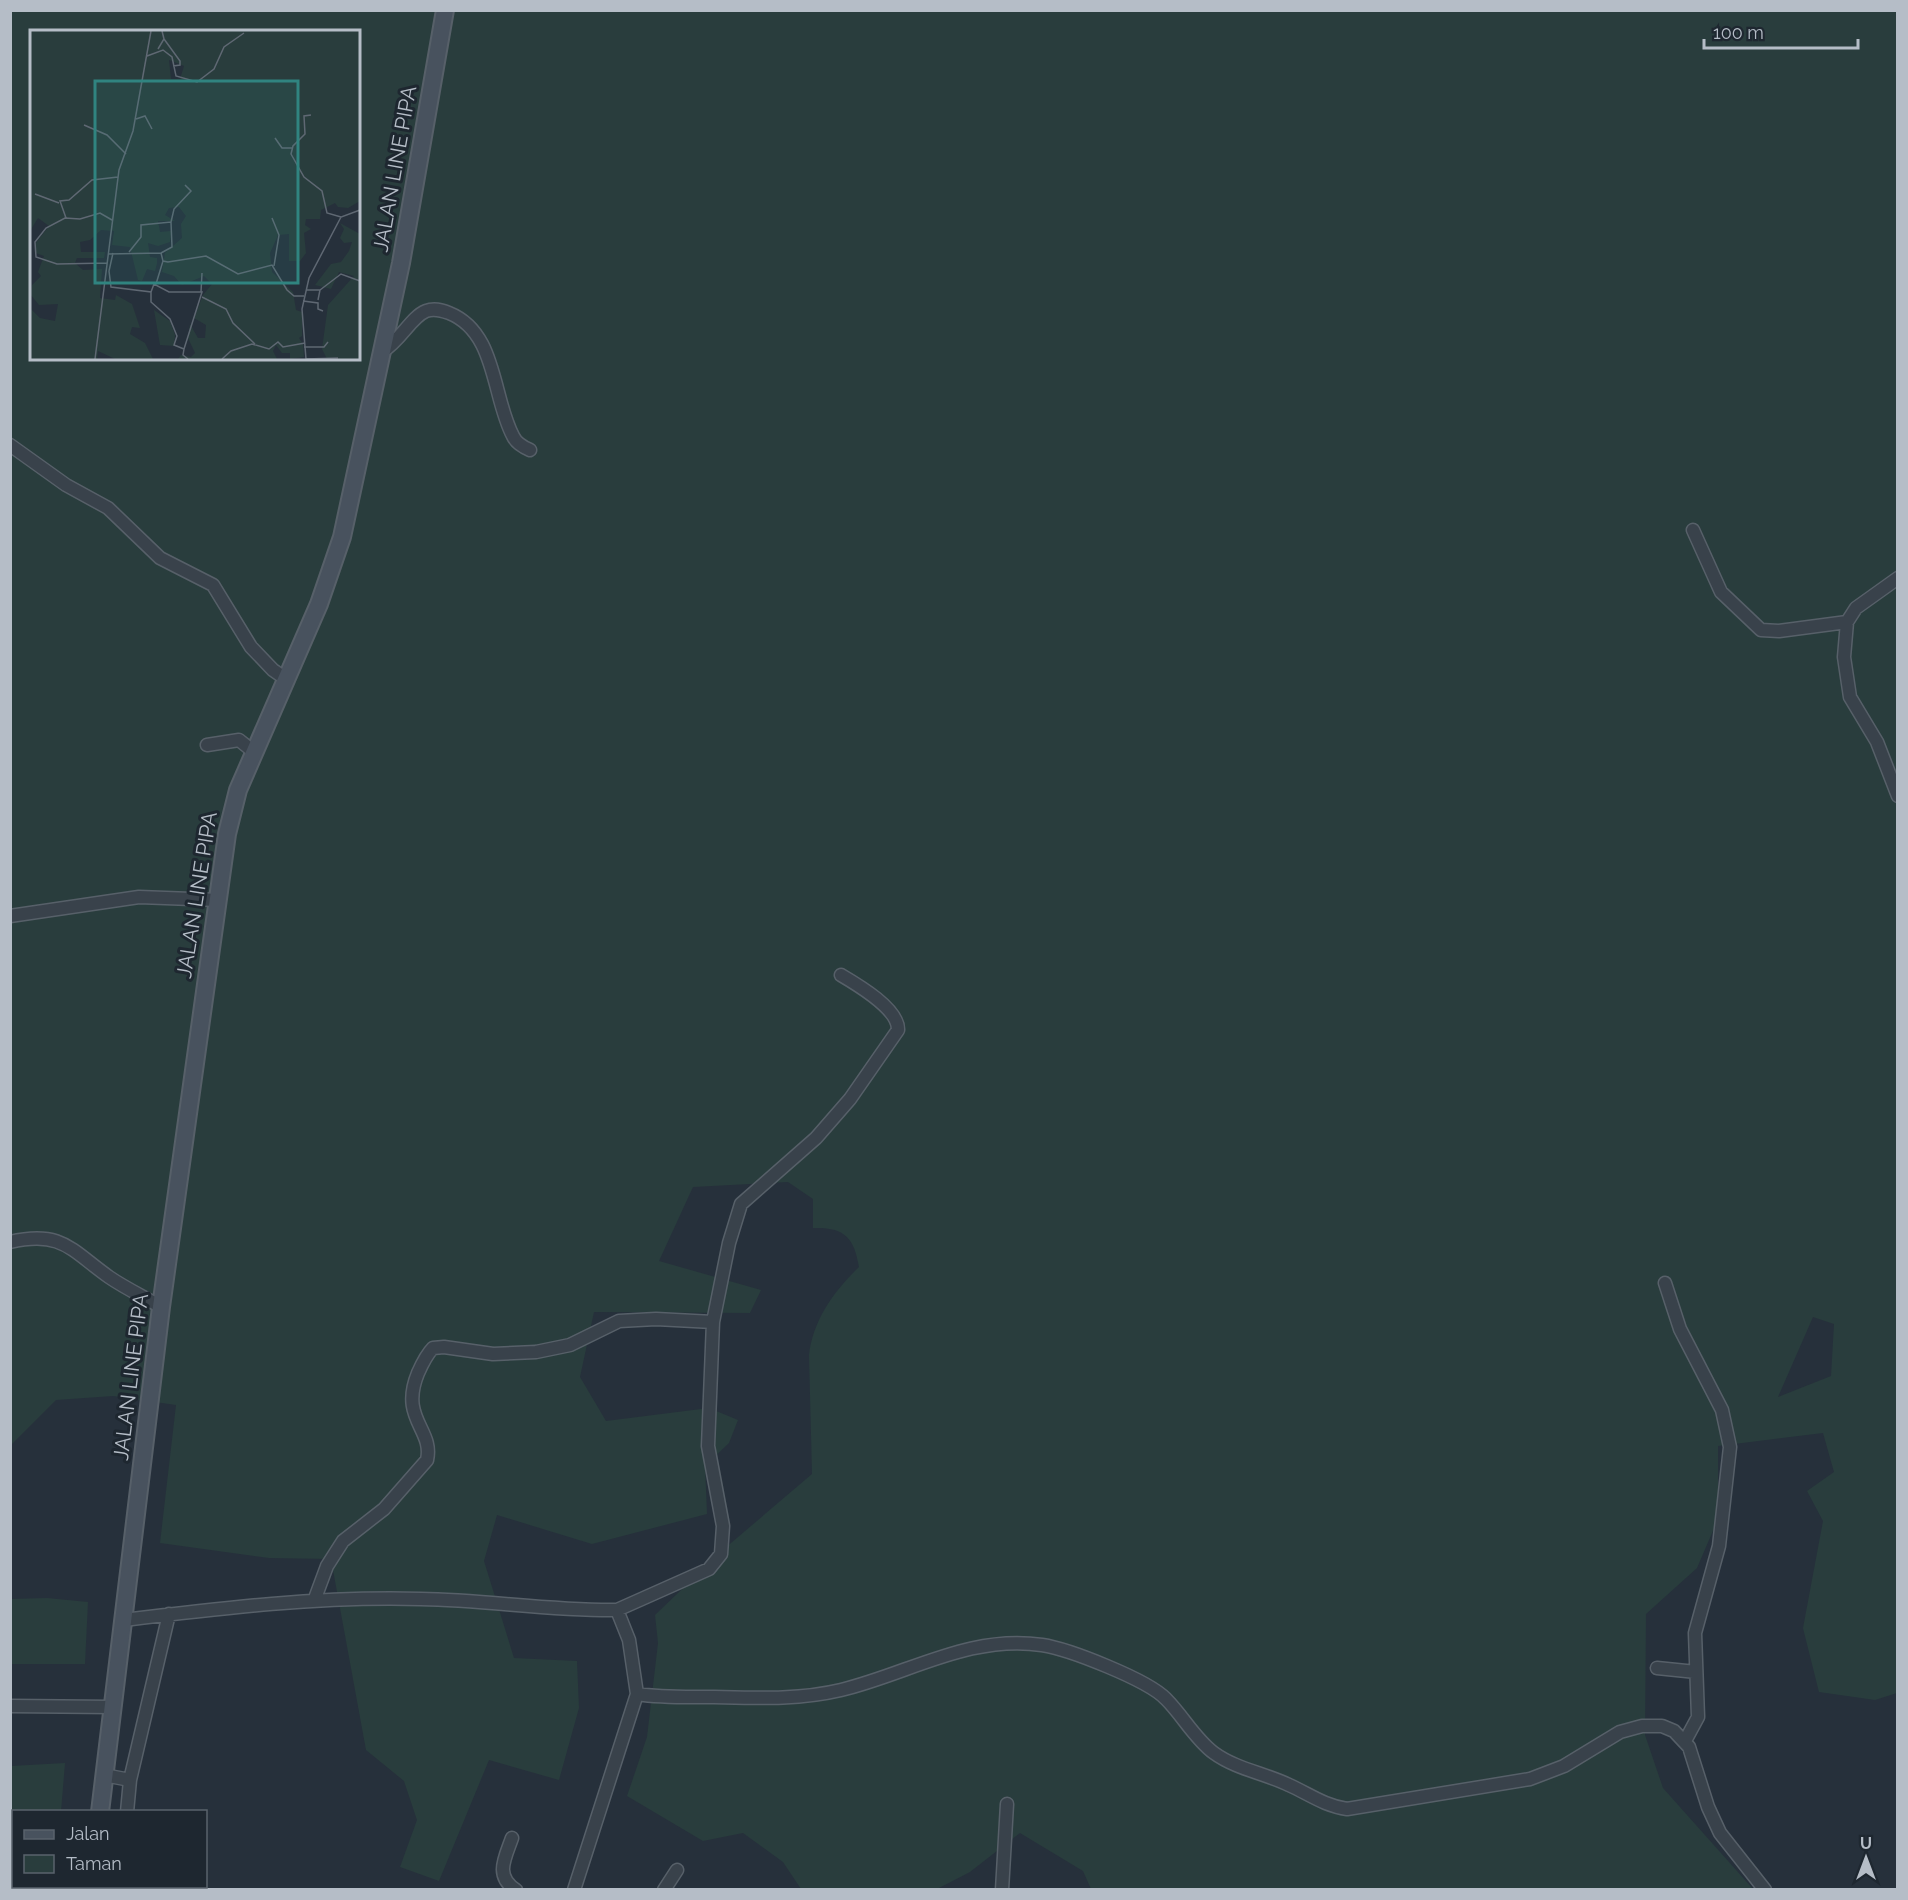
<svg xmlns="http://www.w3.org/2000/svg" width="1908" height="1900" viewBox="0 0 1908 1900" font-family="Raleway,sans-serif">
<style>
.green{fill:#293d3d;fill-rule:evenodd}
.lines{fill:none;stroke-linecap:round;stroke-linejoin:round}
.street-casing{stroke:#576069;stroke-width:15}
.secondary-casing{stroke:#576069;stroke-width:20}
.street{stroke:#39424b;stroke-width:12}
.secondary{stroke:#48525e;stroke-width:16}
.labels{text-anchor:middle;stroke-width:6;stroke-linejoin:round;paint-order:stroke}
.street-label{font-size:21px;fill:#b5bdc7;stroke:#1e2730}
.inset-road{fill:none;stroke:#5f6873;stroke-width:1.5}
.view{fill:#308480;fill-opacity:0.15;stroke:#308480;stroke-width:3}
.inset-edge{fill:none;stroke:#b5bdc7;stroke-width:3}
</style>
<rect width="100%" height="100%" fill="#26303b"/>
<path class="green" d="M10,11h1887v1682l-22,7 -56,-8 -16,-64 20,-107 -16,-30 27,-19 -11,-39 -105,13v73l-21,49 -51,46 -1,121 18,53 90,101h-662l-8,-18 -63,-38 -50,39 -33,17h-136l-18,-27 -40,-29 -40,8 -76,-45 20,-59 11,-94 -3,-28 69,-66 88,-75 -3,-119c4,-35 25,-64 50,-88 -5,-30 -15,-40 -46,-39v-29l-25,-17 -95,5 -34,74 102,29 -11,23 -156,-1 -14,65 26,44 103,-13 29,12 -9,23 -24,23 2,48 -115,30 -95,-29 -13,46 30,97 63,3 2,47 -20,72 -70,-20 -50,121 -39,-14 17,-47 -13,-39 -38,-31 -35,-191 -62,-1 -109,-15 16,-138 -63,-9 -57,4 -45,45zM32,32h326v326h-326zM1813,1317l21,7 -3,52 -53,21z
M47,1598l41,4 -3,62h-74v-65z
M65,1763l-4,48 -47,1v74l43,1 -1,2h-45v-123z"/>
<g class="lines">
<g class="street-casing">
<path id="street" d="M383,351c18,-11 28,-34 43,-40 8,-3 15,-1 23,2 48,19 43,84 64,123 3,7 10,11 17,14
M10,445l56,40 42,23 52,50 53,27 38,62 22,23 13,9
M1693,530l28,62 40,38 18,1 68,-9
M1898,578l-42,30 -9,14 -3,35 6,40 27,45 21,54
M207,745l32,-5 15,12
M10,916l129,-19 79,3
M10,1242c52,-12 61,8 99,35 16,11 35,20 52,30
M1665,1283l15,46 42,81 8,37 -11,99 -24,87 3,84 -13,24
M713,1322l16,-79 12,-39 75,-66 34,-39 48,-69c1,-21 -40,-45 -57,-55
M314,1601l13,-35 16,-25 41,-32 43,-49c7,-31 -28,-41 -9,-87 4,-9 8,-18 15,-25l11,-1 49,7 43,-2 34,-7 49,-24 37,-2 57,3 -5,124 15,80 -2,28 -12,15 -92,41
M124,1620c98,-12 198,-24 297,-21 66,1 130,12 196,11l12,30 8,54c26,4 51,3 77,3 43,1 85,3 127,-7 67,-16 129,-56 201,-45 27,4 106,35 124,54 17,17 29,40 48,54 22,16 50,20 75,32 20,9 36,21 58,24l183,-30 34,-13 56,-34 22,-6h20l12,5 15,16 19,60 12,26 45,57
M1657,1668l39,4
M10,1706l103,1
M104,1775l26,5 -3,32
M130,1780l39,-166
M512,1838c-7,20 -18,38 4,52
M127,1886v4
M574,1890l63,-196
M664,1890l13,-20
M1002,1890l5,-86"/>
</g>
<g class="secondary-casing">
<path id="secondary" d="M100,1812l61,-505 66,-473 11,-44 81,-186 23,-67 59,-274 44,-253
M90,1890l1,-4"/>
</g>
<use href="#street" class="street"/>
<use href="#secondary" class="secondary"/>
</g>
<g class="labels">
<g class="street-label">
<text transform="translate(395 169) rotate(-80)" y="7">JALAN LINE PIPA</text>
<text transform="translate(197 895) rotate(-81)" y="7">JALAN LINE PIPA</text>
<text transform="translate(131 1377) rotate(-83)" y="7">JALAN LINE PIPA</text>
</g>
</g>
<g transform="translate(30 30)">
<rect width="330" height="330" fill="#26303b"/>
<path d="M0,1h330v170l-12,7 -10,-1 -3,-4 -14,7 -1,9h-14l-1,6 6,4 -7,4 2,20 -6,8h-11v-27l-11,1 -8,18 2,19 21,20 3,18 6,2v24l-3,2 4,6 1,13 -14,2v-6h-8l-6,-8 -3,6 4,8h-99l3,-4 10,2 4,-4 -7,-15 2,-14 8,14h7l1,-13 -12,-7 9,-23 9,-11 -8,-8 -22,9 -8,-9 -12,-4 3,-19 17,-15 -1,-14 5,-8 -7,-9 -10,1 -4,7 10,6h-17l2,11 11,-1 -1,11 -12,4 -10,-3 2,14 7,1v5l-2,8 -8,-2 -5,12 -4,-1 -8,-33 -18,-2 2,-14 -13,-1 -11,10 -10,2 1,10h24l-1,6h-27l-2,5 8,7 19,-1 -2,29 15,2 1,-5 16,9 8,24 -8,-1 -2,7 15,9 8,16h-38l-17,-8 -1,8h-67v-51l10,10 15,3 3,-17 -19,1 -9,-11 2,-9 9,-9 -3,-4 6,-16 -8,-3 -1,-9 14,-18 -11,-8 -8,13zM139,30l15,6 -4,13h-9zM310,193l20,11v125h-33l-5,-10 6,-44 26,-29 -15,-4 -8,17 -16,-4 16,-21 10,-2 8,-11 3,-9 -8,1 -4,-5 4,-9zM124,280l16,11 5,14 -1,11 -14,-1z" fill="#293d3d" fill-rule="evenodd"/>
<path class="inset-road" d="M134,9l16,22v4l-7,1M128,19l6,-10 -2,-8M117,26l16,-6 9,7 4,19 21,6 17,-13 10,-22 20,-14M281,85l-7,1 1,18 -12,12 -2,8 13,23 18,14 5,22 14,4M106,89l9,-3 7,13M54,95l23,10 19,19M245,108l7,10h10M5,164l24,9M36,188l-6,-17 9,-1 23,-20 26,-3M242,188l7,17 -5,31M141,192l3,-13 17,-18 -6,-6M99,222l12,-15v-12l30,-3 1,25 -11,6M78,224l53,-1 2,8 5,1 38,-6 32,18 34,-9 15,25 7,6h10M77,233l-50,1 -21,-7 -1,-15 11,-14 19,-10 15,1 20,-6 12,7M79,241l2,16 40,5v10l19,17 7,17 -3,9 10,4 -1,6 5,4M79,241l4,-18M126,254l7,-23M276,260h14l-2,10M290,260l21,-16 19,7M121,262l3,-8 15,8h33l-18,57M171,262l1,-19M172,267l24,12 7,14 22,21M273,271l15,2v6l5,2M274,317h20l4,-5M65,329l24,-189 14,-39 18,-100M192,329l9,-8 21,-7 17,5 9,-7 5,5 22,-4M276,329l-4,-50 7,-31 32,-61 19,-7M276,329l32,-1"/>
<path class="view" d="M65,51h203v202h-203z"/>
<rect width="330" height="330" class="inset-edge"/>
</g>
<rect width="1908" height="1900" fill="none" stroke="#b5bdc7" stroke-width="24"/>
<rect x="12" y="1810" width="195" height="78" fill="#1e2730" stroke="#5a636c" stroke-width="1.5"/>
<rect x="24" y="1830" width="30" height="9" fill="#48525e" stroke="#5a636c" stroke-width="1.5"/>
<text x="66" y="1840" font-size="18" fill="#b5bdc7">Jalan</text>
<rect x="24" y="1855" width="30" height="18" fill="#293d3d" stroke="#5a636c" stroke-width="1.5"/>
<text x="66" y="1870" font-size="18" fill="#b5bdc7">Taman</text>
<g transform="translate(1866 1858)" stroke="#1e2730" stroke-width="4.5" paint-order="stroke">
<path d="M0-4.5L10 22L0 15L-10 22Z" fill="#b5bdc7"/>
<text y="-9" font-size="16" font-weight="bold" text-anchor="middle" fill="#b5bdc7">U</text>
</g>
<path d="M1704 39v9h154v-9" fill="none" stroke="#b5bdc7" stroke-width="3"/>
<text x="1713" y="39" font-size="18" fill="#b5bdc7" stroke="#1e2730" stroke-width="4.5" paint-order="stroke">100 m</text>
</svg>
